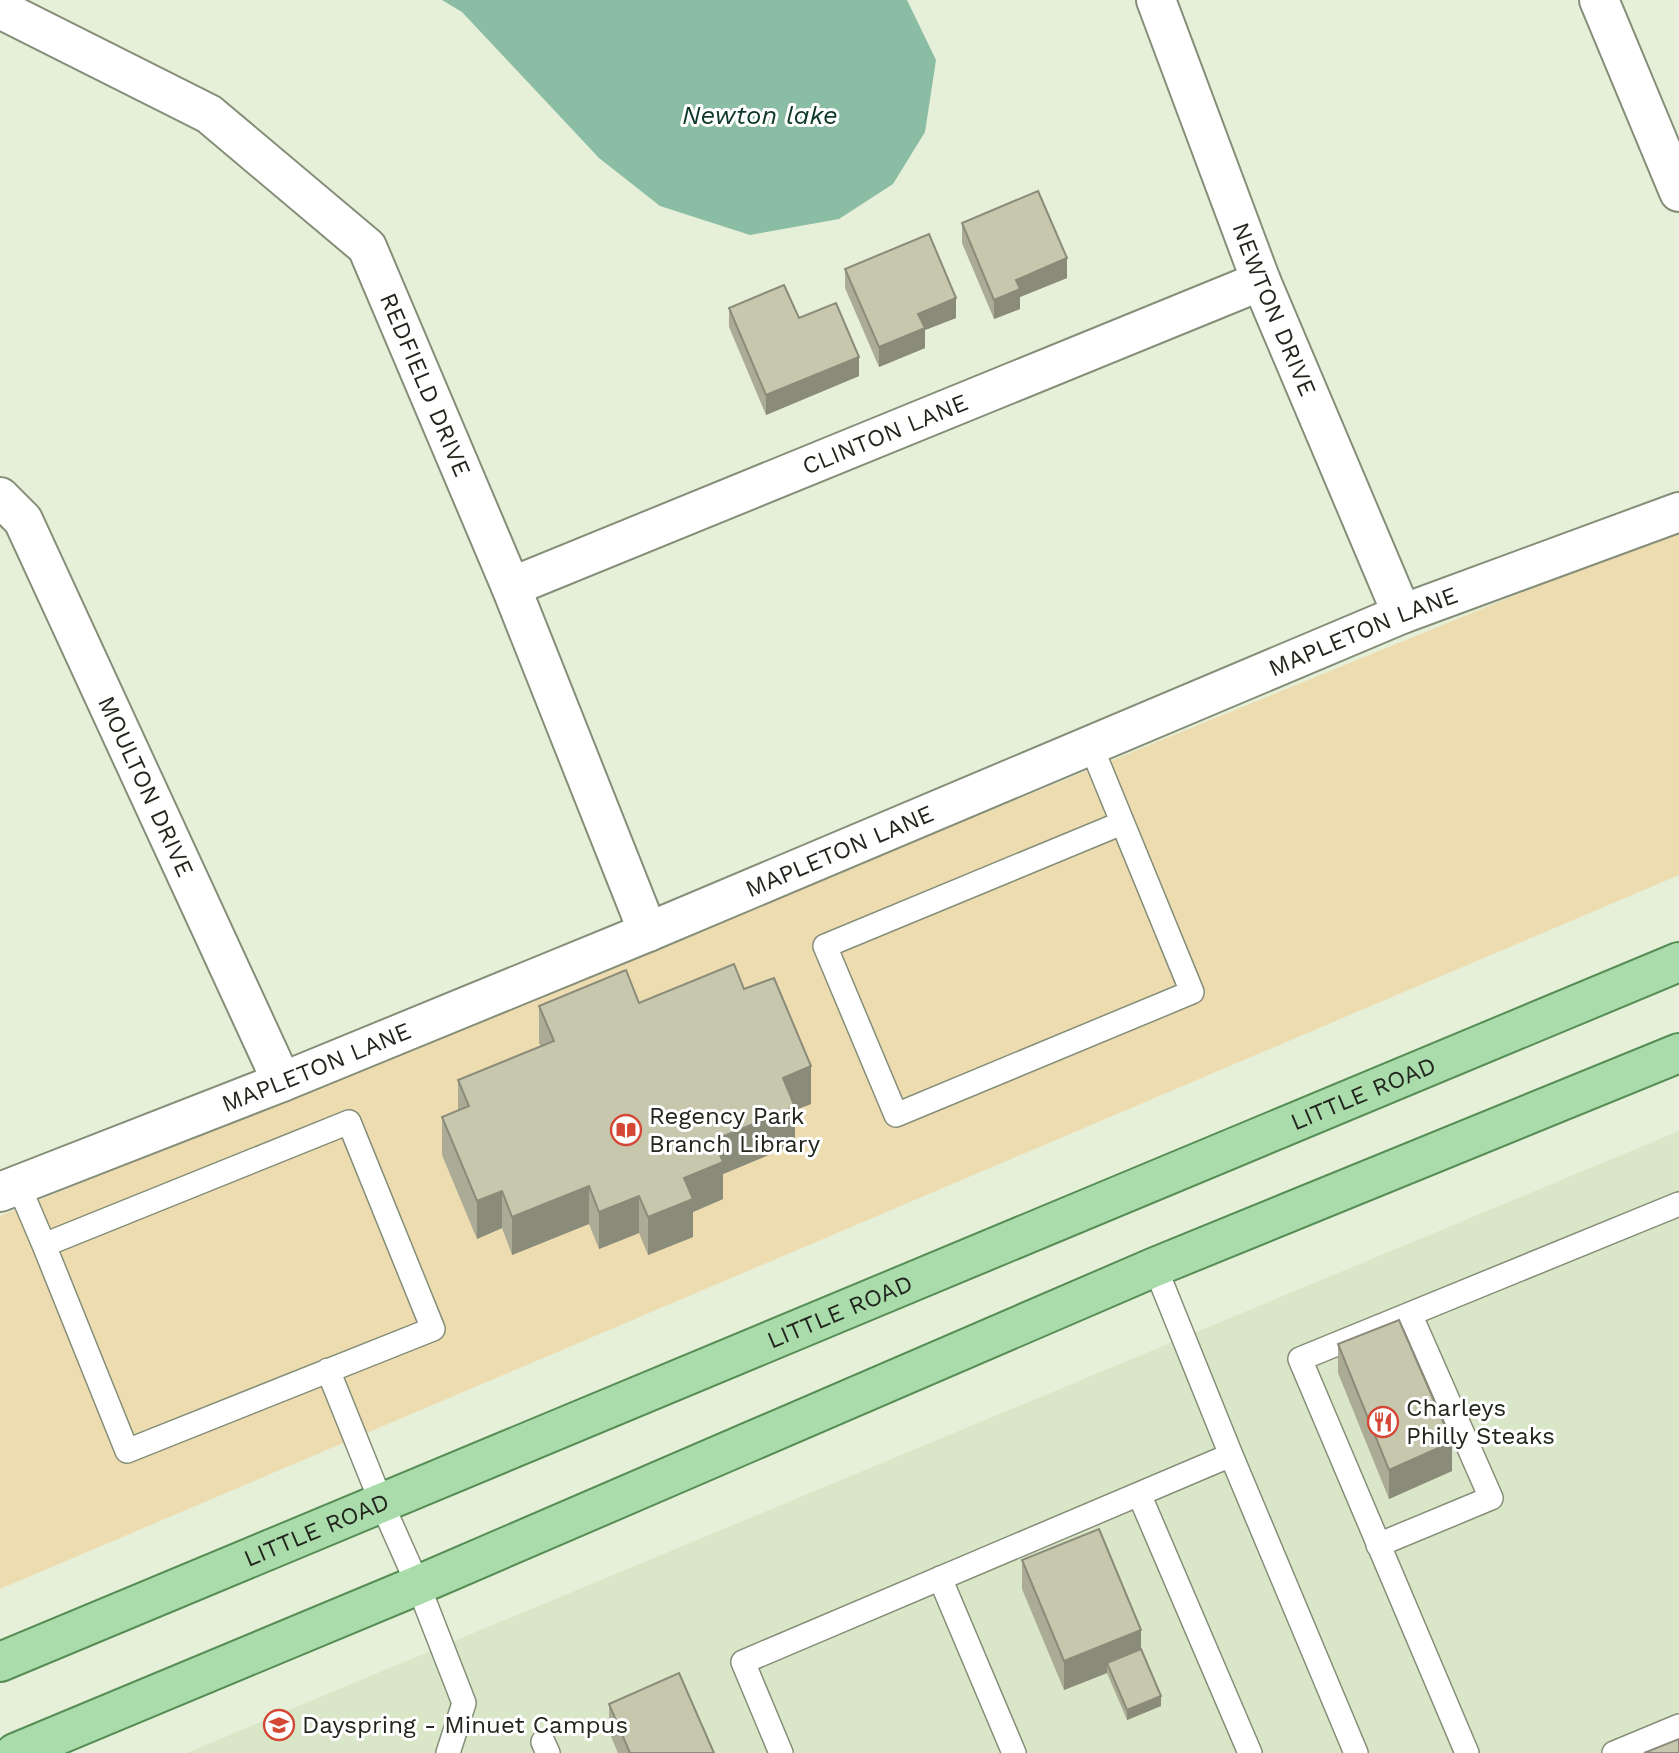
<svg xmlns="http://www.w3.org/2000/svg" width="1679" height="1753" viewBox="0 0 1679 1753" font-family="'Work Sans',sans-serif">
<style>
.built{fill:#d9e6c7}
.green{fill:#eedcb1}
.water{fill:#8abda4}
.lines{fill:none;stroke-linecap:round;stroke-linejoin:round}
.lane-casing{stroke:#858e78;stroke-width:26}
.street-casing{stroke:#858e78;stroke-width:42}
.primary-casing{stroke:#558d55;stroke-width:42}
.lane{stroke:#fff;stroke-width:23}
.street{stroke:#fff;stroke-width:38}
.primary{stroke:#aadcab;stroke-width:38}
.wall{fill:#abab96}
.shaded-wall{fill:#8b8b7a}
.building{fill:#c7c7ae;stroke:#8b8b7a;stroke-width:2}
.labels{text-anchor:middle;stroke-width:6;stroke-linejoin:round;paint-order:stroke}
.street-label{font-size:24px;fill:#22261d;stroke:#fff}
.poi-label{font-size:24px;fill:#22261d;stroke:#fff;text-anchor:start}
.water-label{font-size:26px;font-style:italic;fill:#0d3827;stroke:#fff}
</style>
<rect width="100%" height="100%" fill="#e6f0d8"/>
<path class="built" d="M1679,1131v622h-1492l133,-56z"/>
<path class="green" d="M1679,528v347l-1679,714v-373z"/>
<path class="water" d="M442,0h465l29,60 -11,72 -32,52 -54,35 -89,16 -90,-29 -61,-48 -137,-146z"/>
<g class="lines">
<g class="lane-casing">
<path id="lane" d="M1091,746l101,246 -296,123 -71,-169 297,-123
M349,1122l84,207 -306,122 -83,-206z
M18,1184l26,61
M1155,1267l76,188 125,298
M328,1370l54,134 36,81 46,118 -16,50
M1139,1494l111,259
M1378,1545l113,-47 -81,-184
M940,1578l74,175
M543,1742l5,11
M781,1753l-38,-91 488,-207
M1467,1753l-167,-394 379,-155
M1614,1753l65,-27"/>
</g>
<g class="street-casing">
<g id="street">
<path id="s1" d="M1156,0l105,281 141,333"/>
<path d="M1599,0l80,192"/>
<path id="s2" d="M0,9l209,105 158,133 144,340 137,345"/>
<path id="s3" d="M0,497l23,23 259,562"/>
<path id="s4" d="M511,587l750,-306"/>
<path id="s5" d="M0,1192l282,-110 366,-150 754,-318 277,-102"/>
</g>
</g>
<g class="primary-casing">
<g id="primary">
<path id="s6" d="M0,1662l1679,-700"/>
<path d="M15,1753l403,-168 737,-318 524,-214"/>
</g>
</g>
<use href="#lane" class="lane"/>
<use href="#street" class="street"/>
<use href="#primary" class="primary"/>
</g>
<path class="wall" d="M962,223l105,55 -47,19v12l-26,10 -32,-76z
M845,269l111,49 -31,12v18l-46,19 -34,-79z
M729,308l70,10 60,58 -93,39 -37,-88z
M744,989l67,115 -16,6v34l-72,30v25l-30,13v25l-45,18 -9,-22 -40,16 -10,-25 -77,31 -10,-27 -25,11 -35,-84v-38l16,-6v-31l83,-33 -2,-4v-37l100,-3z
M1338,1344l114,127 -63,28 -51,-126z
M1022,1560l119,89 20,57 -34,14 -20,-47 -43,17 -42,-101z
M609,1704l105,49h-96l-9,-21z"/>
<path class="shaded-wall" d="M1067,258v20l-47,19v12l-26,10v-19l22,-20z
M956,298v20l-31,12v18l-46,19v-20l39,-33z
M859,357v19l-93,39v-20z
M811,1066v38l-16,6v34l-72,30v25l-30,13v25l-45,18v-38l36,-39 30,-38 69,-62z
M589,1186v38l-77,31v-38z
M502,1191v37l-25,11v-38z
M639,1196v37l-40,16v-37z
M1452,1442v29l-63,28v-29z
M1141,1630v29l-34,4v10l-43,17v-29z
M1161,1696v10l-34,14v-10z"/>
<path class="building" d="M1038,191l29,67 -51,22 4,9 -26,11 -32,-77z
M929,234l27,64 -38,16 7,14 -46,19 -34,-78z
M784,285l15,33 37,-15 23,54 -93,38 -37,-87z
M734,964l10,25 30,-11 37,88 -28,12 12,29 -81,33 9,22 -39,16 9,21 -45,18 -9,-21 -40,16 -10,-26 -77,31 -10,-26 -25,10 -35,-84 27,-11 -11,-26 96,-39 -15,-35 87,-36 13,33z
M1399,1320l53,122 -63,28 -51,-126z
M1099,1529l42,101 -77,31 -42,-101z
M1141,1649l20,47 -34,14 -20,-47z
M679,1673l35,80h-84l-21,-49z
M1679,1739v14h-35z"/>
<defs>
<g id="library-ring" transform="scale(1.575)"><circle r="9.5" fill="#fff" stroke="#d44735" stroke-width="1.5"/><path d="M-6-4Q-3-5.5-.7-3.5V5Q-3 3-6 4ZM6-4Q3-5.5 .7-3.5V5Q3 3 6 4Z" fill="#d44735"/></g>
<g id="restaurant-ring" transform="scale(1.575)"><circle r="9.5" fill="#fff" stroke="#d44735" stroke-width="1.5"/><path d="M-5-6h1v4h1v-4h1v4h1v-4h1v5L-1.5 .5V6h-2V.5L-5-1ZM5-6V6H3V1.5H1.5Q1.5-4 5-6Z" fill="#d44735"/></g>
<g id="school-ring" transform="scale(1.575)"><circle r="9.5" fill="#fff" stroke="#d44735" stroke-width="1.5"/><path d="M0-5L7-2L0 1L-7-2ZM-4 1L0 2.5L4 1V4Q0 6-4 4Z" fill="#d44735"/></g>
</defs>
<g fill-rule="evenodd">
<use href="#library-ring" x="626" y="1130"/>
<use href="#restaurant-ring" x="1383" y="1422"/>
<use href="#school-ring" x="279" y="1725"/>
</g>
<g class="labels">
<g class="street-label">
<text dy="8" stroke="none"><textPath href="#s1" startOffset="331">NEWTON DRIVE</textPath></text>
<text dy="8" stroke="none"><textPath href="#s2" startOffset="590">REDFIELD DRIVE</textPath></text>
<text dy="8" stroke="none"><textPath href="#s4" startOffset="404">CLINTON LANE</textPath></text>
<text dy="8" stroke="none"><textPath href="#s5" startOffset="1474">MAPLETON LANE</textPath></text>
<text dy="8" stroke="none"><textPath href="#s3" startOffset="326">MOULTON DRIVE</textPath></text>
<text dy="8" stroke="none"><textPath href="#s5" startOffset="906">MAPLETON LANE</textPath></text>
<text dy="8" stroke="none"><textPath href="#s5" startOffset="340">MAPLETON LANE</textPath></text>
<text dy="8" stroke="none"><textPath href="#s6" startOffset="1477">LITTLE ROAD</textPath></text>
<text dy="8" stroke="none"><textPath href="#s6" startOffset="910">LITTLE ROAD</textPath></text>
<text dy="8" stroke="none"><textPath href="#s6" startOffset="343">LITTLE ROAD</textPath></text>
</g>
<g class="poi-label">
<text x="649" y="1124">Regency Park<tspan x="649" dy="28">Branch Library</tspan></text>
<text x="1406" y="1416">Charleys<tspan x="1406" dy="28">Philly Steaks</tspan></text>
<text x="302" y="1733">Dayspring - Minuet Campus</text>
</g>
<g class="water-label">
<text x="760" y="124">Newton lake</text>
</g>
</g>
</svg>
